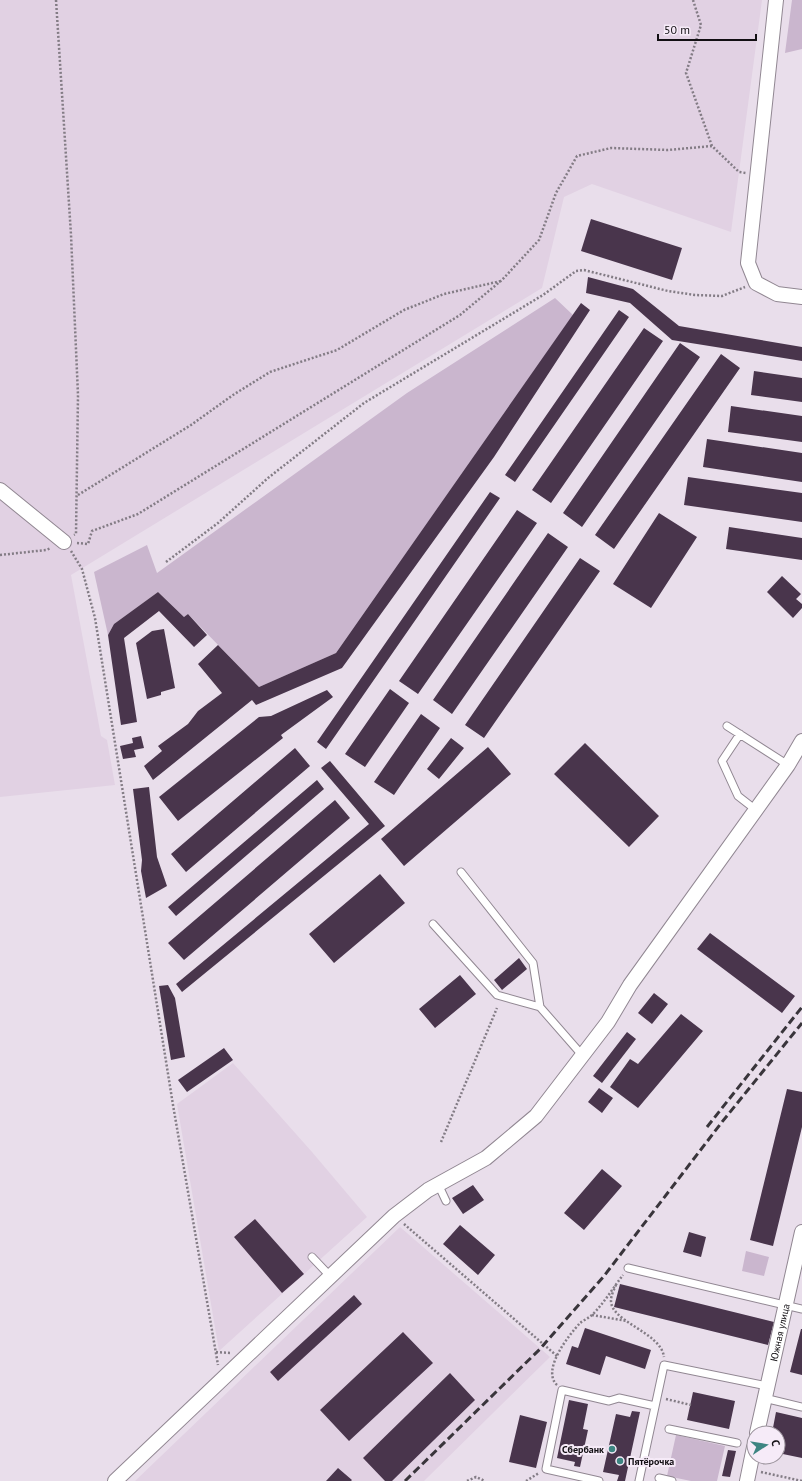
<svg xmlns="http://www.w3.org/2000/svg" width="802" height="1481" viewBox="0 0 802 1481" font-family="'PT Sans',sans-serif">
<style>
.built{fill:#e1d1e3}
.green{fill:#cab6ce}
.building{fill:#49354c}
.lines{fill:none;stroke-linecap:round;stroke-linejoin:round}
.lane-casing{stroke:#918792;stroke-width:9}
.street-casing{stroke:#918792;stroke-width:16}
.path{stroke:#837c85;stroke-width:2.5;stroke-dasharray:2 2;stroke-linecap:butt}
.lane{stroke:#fff;stroke-width:7}
.street{stroke:#fff;stroke-width:14}
.rail{stroke:#39353b;stroke-width:3;stroke-dasharray:8 4;stroke-linecap:butt}
.poi-dot{fill:#3d8582;stroke:#f6ebf8;stroke-width:1.5}
.labels{text-anchor:middle;stroke-width:4;stroke-linejoin:round;paint-order:stroke}
.street-label{font-size:10px;fill:#120f13;stroke:#f6ebf8}
.poi-label{font-size:10px;font-weight:bold;fill:#120f13;stroke:#f6ebf8;text-anchor:end}
</style>
<rect width="100%" height="100%" fill="#e9deeb"/>
<path class="built" d="M0,0h762l-31,232 -139,-48 -28,13 -22,91 -471,287 30,161 6,4 8,45 -115,12z
M233,1063l79,89 55,65 -148,134 -42,-247z
M400,1227l150,130 -126,124h-289z"/>
<path class="green" d="M792,0h10v49l-17,4z
M555,298l18,17 -237,338 -77,34 -71,-73 -4,3 -26,-25 -44,32 -6,11 -14,-63 53,-27 10,28 250,-180z
M746,1251l23,6 -5,19 -22,-5z
M676,1435l49,11 -8,35h-26l-24,-5z"/>
<path class="building" d="M591,219l91,29 -10,32 -91,-29z
M588,277l45,12 46,37 123,21v14l-130,-21 -42,-37 -44,-10z
M581,303l9,7 -96,147 -152,211 -86,37 -4,-5 -99,80 -9,-14 18,-15 -4,-5 30,-22 10,-13 24,-18 -24,-29 20,-19 41,42 77,-34z
M619,310l10,7 -114,165 -10,-7z
M644,328l19,13 -112,162 -19,-13z
M680,343l20,14 -118,170 -19,-14z
M721,354l19,14 -126,181 -19,-14z
M754,371l48,7v24l-51,-7z
M731,406l71,10v26l-74,-10z
M707,439l95,14v29l-99,-15z
M688,477l114,16v29l-118,-17z
M490,492l10,6 -174,251 -9,-7z
M517,510l20,13 -119,171 -19,-13z
M659,513l38,24 -46,71 -38,-24z
M729,527l73,11v22l-76,-11z
M548,533l20,14 -116,167 -19,-14z
M580,558l20,13 -116,167 -19,-13z
M782,576l19,18 -5,5 6,5v4l-9,10 -26,-26z
M158,592l26,25 4,-3 19,21 -13,12 -35,-36 -35,27 13,84 -16,3 -13,-90 6,-11z
M164,629l11,59 -14,4v3l-14,4 -11,-56 16,-12z
M390,689l19,14 -44,64 -20,-13z
M327,690l6,7 -52,38 2,3 -105,83 -19,-24 100,-80 12,-1z
M421,714l19,14 -46,67 -20,-13z
M141,736l3,12 -10,2 2,7 -13,2 -3,-13 13,-3 -1,-5z
M451,738l13,10 -25,31 -12,-10z
M585,743l74,73 -30,31 -75,-73z
M488,747l23,27 -107,92 -23,-27z
M295,748l15,18 -124,106 -15,-18z
M330,761l55,65 -203,166 -6,-8 193,-160 -48,-56z
M317,780l7,9 -148,127 -8,-9z
M149,787l8,70 10,29 -21,12 -5,-27 1,-11 -9,-71z
M335,800l15,18 -166,142 -16,-17z
M380,874l25,29 -71,60 -25,-29z
M710,933l85,63 -13,17 -85,-64z
M519,958l8,11 -25,21 -8,-10z
M460,975l16,19 -41,34 -16,-19z
M168,985l7,13 10,59 -14,3 -12,-74z
M654,993l14,11 -16,20 -14,-11z
M681,1014l22,17 -65,77 -28,-21 20,-28 8,5z
M627,1032l9,7 -34,44 -9,-7z
M224,1048l9,12 -46,32 -9,-12z
M599,1088l14,10 -11,15 -14,-11z
M787,1089l15,3v35l-29,119 -23,-6z
M602,1169l20,17 -38,44 -20,-17z
M473,1185l11,15 -21,14 -11,-16z
M255,1219l49,55 -22,19 -48,-56z
M460,1225l35,30 -17,20 -35,-31z
M689,1232l17,5 -5,20 -18,-5z
M620,1284l154,38 -6,23 -154,-38z
M354,1295l8,9 -84,77 -8,-9z
M585,1328l66,22 -6,19 -39,-13 -6,19 -34,-11 6,-18 6,2z
M801,1329h1v46l-12,-3z
M403,1332l30,31 -84,78 -29,-31z
M450,1373l25,27 -83,81h-7l-22,-23z
M693,1392l42,9 -6,28 -42,-9z
M569,1400l19,4 -5,25 5,1 -8,37 -6,-1 1,-4 -18,-4z
M632,1411l8,1 -15,69h-8l2,-6 -16,-3 13,-58 14,3z
M776,1412l26,6v40l-24,-5v-20h-6z
M520,1415l27,7 -11,46 -27,-6z
M728,1450l8,1 -6,26 -8,-1z
M338,1468l14,12 -1,1h-25z"/>
<g class="lines">
<g class="lane-casing">
<path id="lane" d="M727,726l61,39
M740,734l-18,27 16,35 18,14
M461,872l72,91 7,44 42,48
M433,924l64,71 43,12
M438,1184l8,17
M312,1257l18,19
M628,1268l174,41
M764,1398l38,9
M669,1429l68,14
M659,1478l13,3
M599,1481l-53,-12 16,-79 47,11 10,-3 36,8
M639,1481l25,-116 103,21"/>
</g>
<g class="street-casing">
<g id="street">
<path d="M776,0l-28,263 8,20 21,11 25,3"/>
<path d="M0,490l64,52"/>
<path id="s1" d="M757,1433l45,-201"/>
<path d="M115,1481l279,-265 34,-26 58,-32 50,-42 72,-94 22,-37 158,-220 14,-24"/>
<path d="M747,1481l7,-34"/>
</g>
</g>
<path class="path" d="M56,0l15,235 7,160 -2,139 -2,1
M693,0l8,25 -15,48 26,73 27,26 7,1
M78,495l113,-70 42,-30 37,-23 67,-22 67,-40 40,-16 57,-13
M77,543l11,1 4,-13 46,-17 322,-199 42,-35 37,-40 17,-47 21,-37 34,-8 57,2 44,-4
M71,551l11,18 13,49 78,487 45,260
M0,555l46,-5 5,-2
M166,562l52,-39 50,-45 96,-75 179,-108 33,-24 8,-1 84,21 27,4 27,1 23,-9
M441,1142l56,-134
M404,1224l153,132
M616,1285c-2,4 -5,11 -5,15 -1,22 50,32 53,57
M592,1315l35,6
M216,1352l15,1
M557,1385c-16,-15 12,-50 23,-62 4,-3 9,-5 13,-9 11,-11 20,-26 30,-39
M666,1399l25,6
M761,1472l41,9
M467,1481l9,-4 9,4
M526,1481l13,-8"/>
<use href="#lane" class="lane"/>
<use href="#street" class="street"/>
<path class="rail" d="M707,1127l95,-120
M405,1481l135,-132 64,-73 118,-154 80,-99"/>
</g>
<g class="poi-dot">
<circle cx="612" cy="1449" r="4"/>
<circle cx="620" cy="1461" r="4"/>
</g>
<g class="labels">
<g class="street-label">
<text dy="4" stroke="none"><textPath href="#s1" startOffset="103">Южная улица</textPath></text>
</g>
<g class="poi-label">
<text x="604" y="1453">Сбербанк</text>
<text x="628" y="1465" text-anchor="start">Пятёрочка</text>
</g>
</g>
<g transform="translate(766 1445) rotate(78)"><circle r="19" fill="#f6ebf8" stroke="#9b939c"/>
<path d="M0-3L7 15L0 10L-7 15Z" fill="#3d8582"/>
<text y="-6" font-size="11" font-weight="bold" text-anchor="middle" fill="#120f13">С</text>
</g>
<path d="M658 34v6h98v-6" fill="none" stroke="#120f13" stroke-width="2"/>
<text x="664" y="34" font-size="12" fill="#120f13" stroke="#f6ebf8" stroke-width="3" paint-order="stroke">50 m</text>
</svg>
